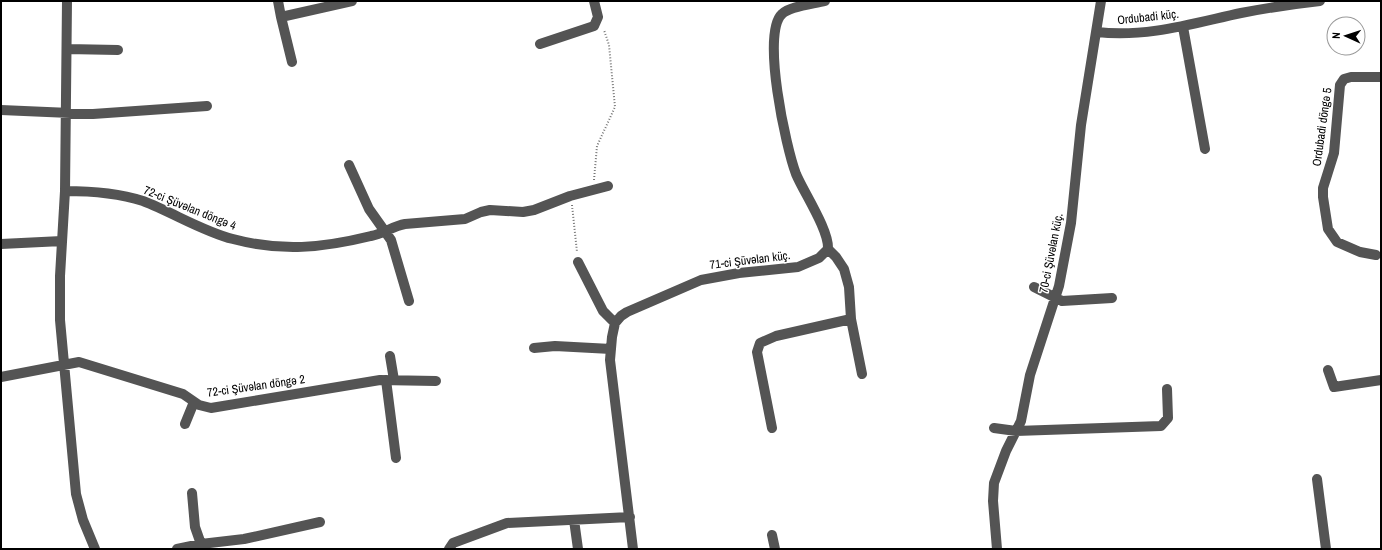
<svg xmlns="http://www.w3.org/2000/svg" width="1382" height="550" viewBox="0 0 1382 550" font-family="'Archivo Narrow',sans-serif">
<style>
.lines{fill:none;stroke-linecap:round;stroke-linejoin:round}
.path{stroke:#767676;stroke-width:2;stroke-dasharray:1 2;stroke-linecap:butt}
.minor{stroke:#545454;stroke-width:10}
.labels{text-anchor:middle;stroke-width:3;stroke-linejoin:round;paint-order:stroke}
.street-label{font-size:12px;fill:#000;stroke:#fff}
</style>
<rect width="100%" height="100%" fill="#fff"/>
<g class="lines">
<path class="path" d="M594,180l3,-34 18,-39 -6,-62 -5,-15
M572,205l5,47"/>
<path class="minor" d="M67,1l-2,190 -5,85v44l16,174 7,26 12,29
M278,1l3,16 71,-16
M281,17l11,45
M1183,27l22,122
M1097,32c49,6 97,-9 144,-19 26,-5 52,-9 79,-12
M540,44l54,-18 4,-9 -4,-16
M67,49l51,1
M1,110l92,4 114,-8
M349,165l20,44 22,31 18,61
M65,191c26,0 53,2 78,10 29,11 61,31 90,38 49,13 89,9 138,-3 12,-2 22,-10 34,-12l60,-5 16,-7 9,-2 33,2 11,-2 36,-14 38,-10
M1,244l61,-3
M828,249l8,8 8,12 5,18 2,32 11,55
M1376,255l-16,-3 -23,-10 -9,-13 -5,-32v-9l11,-35 6,-68 4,-6 7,-2h30
M578,262l25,49 12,12
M1034,287l28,14 50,-3
M534,348l21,-2 56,3
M390,356l4,24
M1328,370l6,17 47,-7
M1,377l78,-15 104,32 16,11 12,3 169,-28 56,1
M386,380l10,78
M185,424l9,-22
M772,428l-15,-76 3,-9 16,-7 75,-17
M994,428l22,3 145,-5 7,-8 -1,-29
M1317,479l9,70
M192,493l3,34 6,17
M574,520l4,29
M772,535l3,14
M177,549l24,-5 43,-5 76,-17
M449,549l4,-6 54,-20 123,-6
M633,549l-23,-189 2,-23 3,-14 6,-7 6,-4 74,-32 38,-7 59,-6 21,-9 9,-9c1,-19 -24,-56 -32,-75 -10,-26 -35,-141 -14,-160 8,-8 32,-10 43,-13
M997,549l-4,-48 1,-18 12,-32 15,-30 9,-46 29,-89 12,-63 10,-98 20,-124"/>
</g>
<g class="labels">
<g class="street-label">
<text transform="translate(1148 17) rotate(-6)" y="4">Ordubadi küç.</text>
<text transform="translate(1322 127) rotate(-82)" y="4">Ordubadi döngə 5</text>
<text transform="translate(190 208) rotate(22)" y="4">72-ci Şüvəlan döngə 4</text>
<text transform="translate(1051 253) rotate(-79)" y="4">70-ci Şüvəlan küç.</text>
<text transform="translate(750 260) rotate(-7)" y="4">71-ci Şüvəlan küç.</text>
<text transform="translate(256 386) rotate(-8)" y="4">72-ci Şüvəlan döngə 2</text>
</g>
</g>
<rect width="1382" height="550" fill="none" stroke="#000000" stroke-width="4"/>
<g transform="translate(1346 36) rotate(273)"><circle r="19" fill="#ffffff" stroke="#999999"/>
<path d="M0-3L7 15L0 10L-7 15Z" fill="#000000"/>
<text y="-6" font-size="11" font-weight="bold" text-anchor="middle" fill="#000000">N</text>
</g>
</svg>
